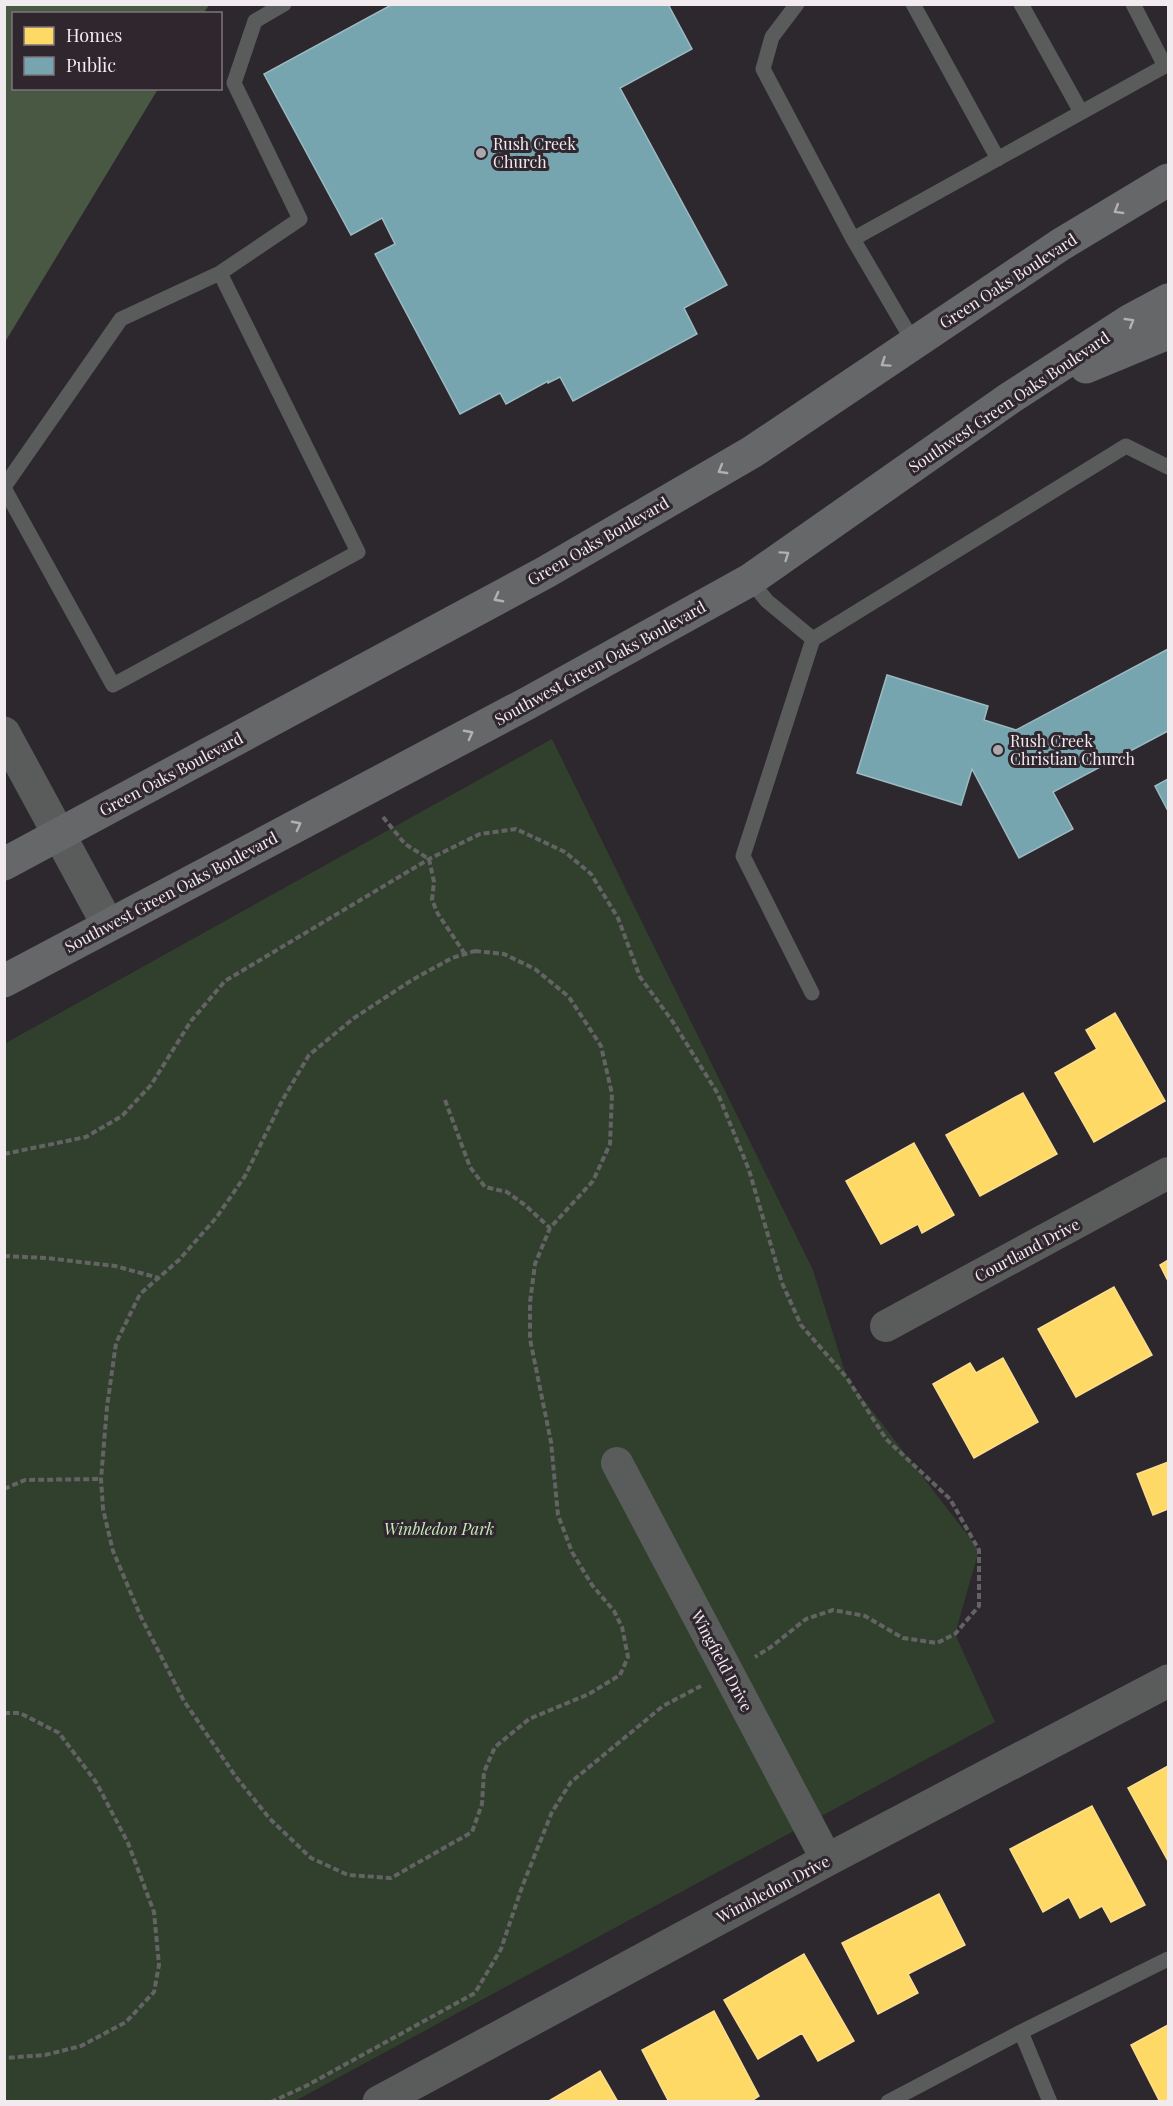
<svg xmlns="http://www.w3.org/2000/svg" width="1173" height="2106" viewBox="0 0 1173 2106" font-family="'Playfair Display',serif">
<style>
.green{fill:#313f2d}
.forest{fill:#485843}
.homes{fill:#ffd966;stroke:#fbde8f;stroke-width:1.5}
.public{fill:#76a5af;stroke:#9bbac2;stroke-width:1.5}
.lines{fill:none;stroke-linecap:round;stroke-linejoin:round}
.path{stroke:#636364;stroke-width:4;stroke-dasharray:6 3;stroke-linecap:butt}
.service{stroke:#5a5c5c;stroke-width:15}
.minor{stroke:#5a5c5c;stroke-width:32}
.tertiary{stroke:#5a5c5c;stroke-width:33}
.secondary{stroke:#656768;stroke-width:33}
.oneway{stroke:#b2b0b3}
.poi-dot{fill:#aca7ac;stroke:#2f262e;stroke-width:2}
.labels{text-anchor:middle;stroke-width:6;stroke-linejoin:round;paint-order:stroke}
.poi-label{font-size:16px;fill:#f1ebf0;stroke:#2f262e;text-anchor:start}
.street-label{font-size:16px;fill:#f1ebf0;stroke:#2f262e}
.park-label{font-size:16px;font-style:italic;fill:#c7ecbb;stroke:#2f262e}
</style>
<rect width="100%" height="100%" fill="#2d282d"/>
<path class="green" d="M552,739l261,531 34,108 132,172 -24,84 40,88 -700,379h-290l-1,-1057z"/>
<path class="forest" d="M5,4l204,1 -6,9h-189v74l144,1 -153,253z"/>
<path class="homes" d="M1115,1013l50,88 -71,41 -39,-69 42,-24 -11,-19z
M1023,1093l34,61 -77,42 -34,-61z
M914,1143l40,72 -32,18 -4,-9 -37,20 -35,-63z
M1168,1260v21l-8,-16z
M1114,1287l38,68 -76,42 -38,-68z
M1003,1358l35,64 -64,36 -41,-74 37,-21 6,10z
M1168,1462v47l-15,6 -16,-41z
M1168,1766v95l-40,-73z
M1092,1806l53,99 -34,17 -9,-16 -22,12 -11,-21 -26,15 -33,-63z
M939,1894l26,51 -57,29 10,19 -40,21 -36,-71z
M804,1954l50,87 -36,20 -16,-28 -44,26 -34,-59z
M714,2011l45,85 -9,6h-81l-27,-52z
M1168,2025v77h-8l-29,-57z
M600,2071l18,31h-71z"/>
<path class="public" d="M393,4h280l-4,2 23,43 -72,39 107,197 -43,23 13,26 -124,67 -13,-24 -12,6v-2l-42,23 -6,-11 -40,21 -85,-160 20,-10 -13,-26 -31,17 -87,-161z
M1168,649v82l-115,61 20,37 -54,29 -47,-89 -11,36 -104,-32 30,-98 101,31 -4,14 32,10z
M1168,779v32l-13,-25z"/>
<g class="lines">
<path class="path" d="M383,817l22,27 24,15 5,23 -2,18 6,14 27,40
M475,951l29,3 31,15 34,28 32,49 11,48 -2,50 -17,37 -43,47 -15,36 -5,38v37l21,103 7,73 14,37 20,33 22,26 8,16 6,30 -8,18 -31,19 -60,25 -34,28 -11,25 -2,32 -10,28 -81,46 -43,-3 -37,-17 -41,-39 -34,-42 -52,-76 -43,-84 -28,-66 -10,-42 -2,-30 6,-72 9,-64 24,-49 39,-34 37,-42 29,-42 38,-77 26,-44 45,-37 58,-38 40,-22z
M445,1100l25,67 15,20 22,5 18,13 25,23
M4,1154l82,-17 36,-21 29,-31 40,-64 34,-40 204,-122 51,-25 36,-5 49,23 26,22 27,44 22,59 33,45 45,72 31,76 33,113 19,42 46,53 39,61 64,60 29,51v56l-24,28 -18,9 -34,-5 -38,-22 -32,-6 -27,9 -35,28 -16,10
M4,1256l42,2 69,8 44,12
M4,1489l21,-9 76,-1
M4,1713h16l39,20 37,49 32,61 26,69 5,53 -5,27 -28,30 -45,24 -36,9 -41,3
M271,2102l35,-16 169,-93 26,-44 21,-62 30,-75 19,-30 92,-76 38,-20"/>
<path class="service" d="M797,4l-25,33 -9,32 90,170
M913,4l85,155
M1021,4l60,108
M914,343l-61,-104 312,-173 -32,-62
M4,487l117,-168 99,-46 80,-54 -66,-136 21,-62 29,-17
M4,488l109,197 245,-133 -138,-279
M750,580l17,21 46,38 313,-193 42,21
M812,993l-69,-137 70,-217
M1021,2032l29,70
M888,2102l133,-70 147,-73"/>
<path class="minor" d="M886,1326l282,-153
M617,1463l210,397"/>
<path class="tertiary" d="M4,733l104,192
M379,2102l448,-242 341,-179"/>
<path class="secondary" d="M1086,367l82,-34
M4,864l542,-292 206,-120 308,-207 108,-65
M4,981l524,-278 222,-123 260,-182 119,-77 39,-21"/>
</g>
<defs><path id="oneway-chevron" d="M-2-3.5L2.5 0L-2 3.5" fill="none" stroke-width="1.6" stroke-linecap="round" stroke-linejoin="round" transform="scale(1.5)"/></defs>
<g class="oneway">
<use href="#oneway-chevron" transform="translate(1118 210) rotate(149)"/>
<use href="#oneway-chevron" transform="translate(1130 322) rotate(-31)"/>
<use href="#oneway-chevron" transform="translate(885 363) rotate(146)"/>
<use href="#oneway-chevron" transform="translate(722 470) rotate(150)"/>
<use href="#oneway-chevron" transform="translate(785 555) rotate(-35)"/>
<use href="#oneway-chevron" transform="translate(498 598) rotate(152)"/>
<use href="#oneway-chevron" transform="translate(469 734) rotate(-28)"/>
<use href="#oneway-chevron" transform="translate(297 825) rotate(-28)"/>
</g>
<g class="poi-dot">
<circle cx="481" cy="153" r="6"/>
<circle cx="998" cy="750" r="6"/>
</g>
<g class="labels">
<g class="poi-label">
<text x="493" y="150">Rush Creek<tspan x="493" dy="18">Church</tspan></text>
<text x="1010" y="747">Rush Creek<tspan x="1010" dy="18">Christian Church</tspan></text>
</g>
<g class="street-label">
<text transform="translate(1008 281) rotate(-33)" y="6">Green Oaks Boulevard</text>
<text transform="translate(1009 402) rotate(-34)" y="6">Southwest Green Oaks Boulevard</text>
<text transform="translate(598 541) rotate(-30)" y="6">Green Oaks Boulevard</text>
<text transform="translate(600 663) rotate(-29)" y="6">Southwest Green Oaks Boulevard</text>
<text transform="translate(171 774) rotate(-28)" y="6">Green Oaks Boulevard</text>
<text transform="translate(171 892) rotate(-28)" y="6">Southwest Green Oaks Boulevard</text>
<text transform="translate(1027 1250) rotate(-28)" y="6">Courtland Drive</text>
<text transform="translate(722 1661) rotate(62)" y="6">Wingfield Drive</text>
<text transform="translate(773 1889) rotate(-28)" y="6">Wimbledon Drive</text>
</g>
<g class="park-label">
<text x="439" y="1535">Winbledon Park</text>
</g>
</g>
<rect width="1173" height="2106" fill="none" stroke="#f1ebf0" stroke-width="12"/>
<rect x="12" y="12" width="210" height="78" fill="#2f262e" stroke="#7d757c" stroke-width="1.5"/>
<rect x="24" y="27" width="30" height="18" fill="#ffd966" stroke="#7d757c" stroke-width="1.5"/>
<text x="66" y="42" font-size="18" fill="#f1ebf0">Homes</text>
<rect x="24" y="57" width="30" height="18" fill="#76a5af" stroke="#7d757c" stroke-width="1.5"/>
<text x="66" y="72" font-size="18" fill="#f1ebf0">Public</text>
</svg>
